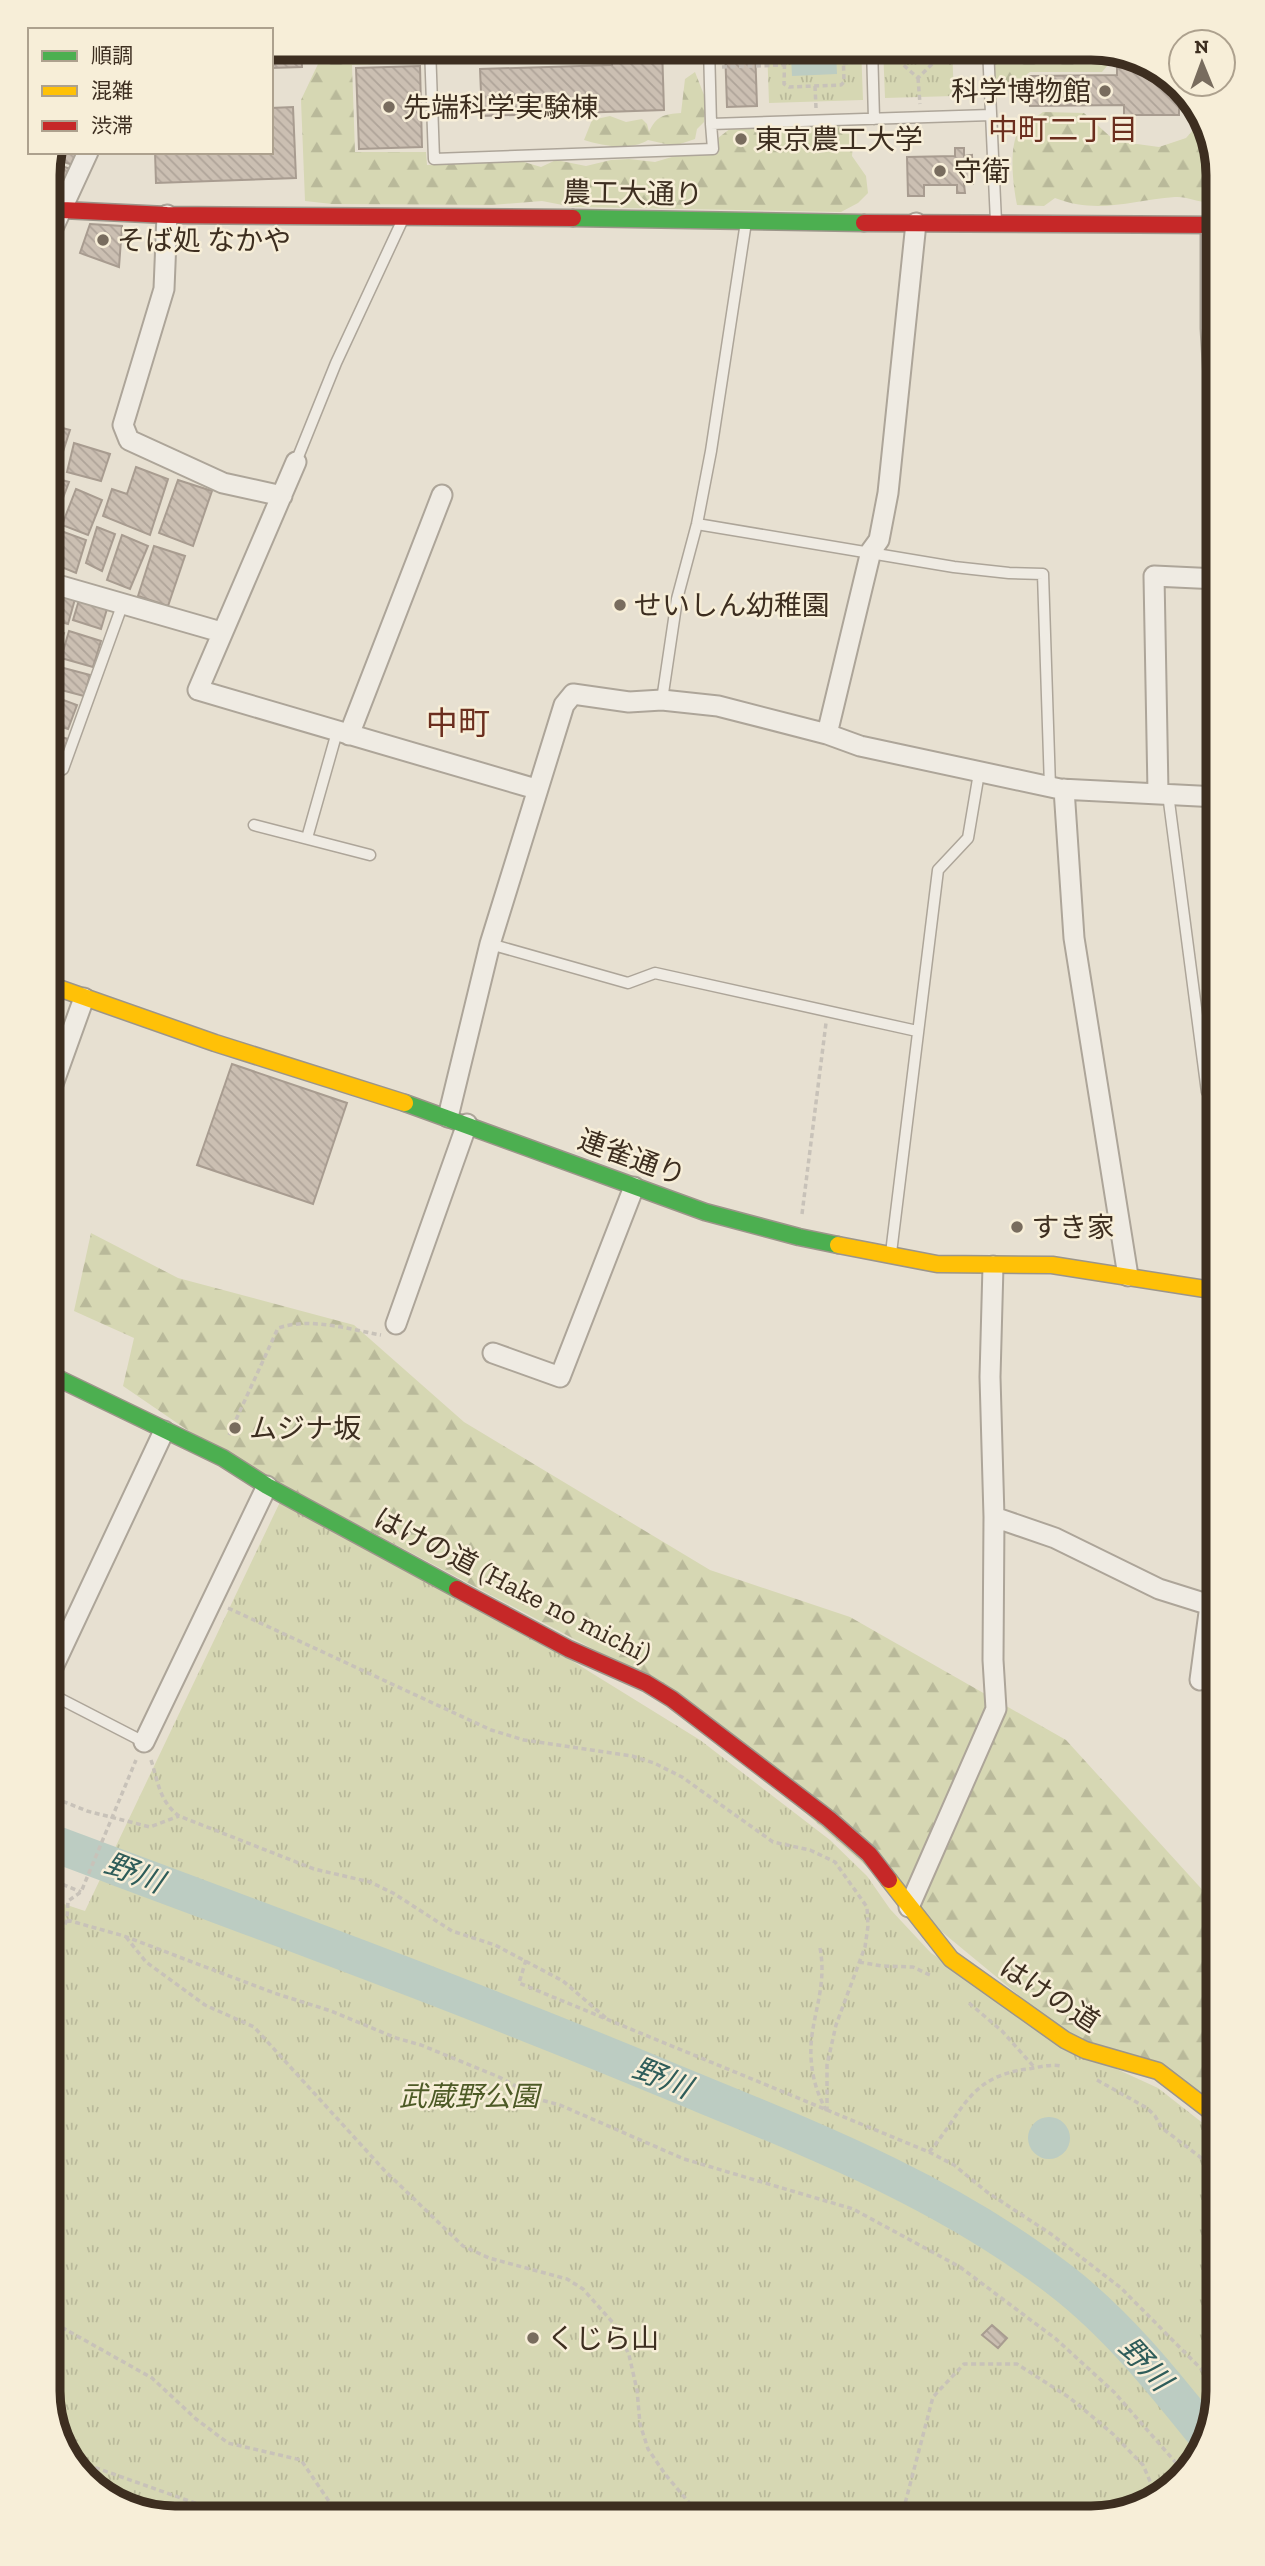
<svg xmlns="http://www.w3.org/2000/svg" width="1265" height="2566" viewBox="0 0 1265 2566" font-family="'Zilla Slab','Noto Sans JP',serif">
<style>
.forest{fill:url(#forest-firs)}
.park{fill:url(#park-tufts)}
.water{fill:#bcccc2}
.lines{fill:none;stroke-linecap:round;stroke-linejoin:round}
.river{stroke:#bcccc2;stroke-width:37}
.building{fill:url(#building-back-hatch);stroke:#a89c90;stroke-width:2}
.lane-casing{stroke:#ada599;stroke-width:13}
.street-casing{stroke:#ada599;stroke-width:23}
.fast-casing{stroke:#9c958a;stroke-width:19}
.slow-casing{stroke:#9c958a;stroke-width:19}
.jam-casing{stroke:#9c958a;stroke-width:19}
.path{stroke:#c8c2b9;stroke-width:3.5;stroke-dasharray:5 3.5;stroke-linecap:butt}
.lane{stroke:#efebe3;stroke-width:10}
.street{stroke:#efebe3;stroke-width:19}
.fast{stroke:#4caf50;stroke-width:16}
.slow{stroke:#ffc107;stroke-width:16}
.jam{stroke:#c62828;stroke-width:16}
.poi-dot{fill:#786c5e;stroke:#f7eed8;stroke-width:2.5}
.labels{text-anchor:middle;stroke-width:5;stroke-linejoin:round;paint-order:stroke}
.poi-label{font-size:28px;fill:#3d2e20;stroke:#f7eed8;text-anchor:start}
.street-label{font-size:28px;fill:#3d2e20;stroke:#f7eed8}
.park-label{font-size:28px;font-style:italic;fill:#4d5a26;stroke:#f7eed8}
.neighbourhood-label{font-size:30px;fill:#6b2e1e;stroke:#f7eed8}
.water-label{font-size:30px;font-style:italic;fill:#2f5d5a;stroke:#f7eed8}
.quarter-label{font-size:32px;fill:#6b2e1e;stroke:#f7eed8}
.rim{fill:none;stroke:#3d2e20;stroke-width:9}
</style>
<defs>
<pattern id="forest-firs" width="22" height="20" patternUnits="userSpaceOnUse" patternTransform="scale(1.75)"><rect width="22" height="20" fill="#d6d7b3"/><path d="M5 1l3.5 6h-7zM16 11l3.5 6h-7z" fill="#b9b99a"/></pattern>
<pattern id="park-tufts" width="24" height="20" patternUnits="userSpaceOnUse" patternTransform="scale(1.75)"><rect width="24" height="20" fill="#d6d7b3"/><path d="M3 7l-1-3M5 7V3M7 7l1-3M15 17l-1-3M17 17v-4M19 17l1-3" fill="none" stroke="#b9b99a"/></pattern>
<pattern id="building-back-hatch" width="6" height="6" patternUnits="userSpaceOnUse" patternTransform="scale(1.75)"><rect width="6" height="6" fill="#cbbfb2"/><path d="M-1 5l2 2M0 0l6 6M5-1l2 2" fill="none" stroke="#afa499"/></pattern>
</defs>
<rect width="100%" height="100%" fill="#e7e0d1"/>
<path class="forest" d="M326,47h144c-12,22 -38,18 -56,7l-30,10 -32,1 3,87h71l1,13 69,-4 28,1 17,5 15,-7 30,6 25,-6 18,-1 26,3 20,-6 43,-2v-16l13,-10 106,-3 17,10 -2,21 14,20 2,17 -10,10 -17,9 -268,-5 -31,-6 -50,4 -160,-1 -27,-3 -4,-101z
M1007,48h93l17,6 -15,18h-72l-4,3 -3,10 -22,4 -13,-12 10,-24z
M695,72l11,28 -2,22 -7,7 -2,10 -21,7 -26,-6c-18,11 -45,6 -64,0l8,-20 18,-4 16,6 16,-3 5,5 2,8c7,-16 15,-18 32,-19l4,-34z
M1043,112l41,1 31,28 44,6 27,-9 17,-19c14,18 15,59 15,82 -15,5 -28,-5 -43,-4 -44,3 -76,18 -120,1l-11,8 -27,-1c-4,-20 -9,-59 3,-77 5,-6 17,-11 23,-16z
M91,1233l87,45 176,47 110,97 246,148 140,47 216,123 152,167v193l-150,-64 -138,-114 -273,-239 -442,-234 -92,-63 11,-48 -60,-27z"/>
<path class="park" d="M767,47h94l2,53 -94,3z
M883,47l69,1 2,48 -69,2z
M280,1502l289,157 131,81 130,100 37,36 23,33 41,44 179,113 48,22 60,47v257l-22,71 -57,46 -48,10 -925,-1 -69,-25 -40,-53 -10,-48v-490h11l27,9z"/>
<path class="water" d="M836,54l1,20 -45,2 -1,-20z
M1028 2138a21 21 0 1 1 42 0a21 21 0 1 1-42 0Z"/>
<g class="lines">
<path class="river" d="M47,1841c209,78 419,155 625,241 136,56 270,107 388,198 56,43 101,99 145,154"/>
</g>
<path class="building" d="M271,47h30l1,20 -31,1z
M611,47h51l2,63 -182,6 -2,-47 132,-4z
M725,47h30l2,59 -30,1z
M1117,64h26l25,9 24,32h-13v10h-55v-10l-94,1v-30l87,-1z
M420,66l2,81 -63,2 -3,-81z
M293,107l3,71 -140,5 -1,-31h116v-44z
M955,148h9v8l8,-1 1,29h-9l1,9h-8v-8h-33v11h-16l-1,-39 48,-1z
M54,152h23l-4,13 -22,-7z
M55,164l16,5 -14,27 -10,-4z
M90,224l32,2 -3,41 -39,-14z
M47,424l23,6 -11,34 -12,-3z
M74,443l36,11 -9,27 -34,-9z
M136,467l32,12 -18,56 -47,-19 9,-27 15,5z
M47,476l22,6 -12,32 -10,-4z
M178,480l34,11 -19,55 -34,-13z
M76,489l26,11 -14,35 -26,-10z
M47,518l7,2 -7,20z
M97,527l18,7 -13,37 -16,-8z
M61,531l25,9 -10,33 -27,-11z
M122,535l26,11 -18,43 -23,-9z
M154,546l31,10 -17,50 -30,-10z
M52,592l23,7 -7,25 -21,-6v-12z
M79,600l28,9 -6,20 -28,-9z
M47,627l17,6 -8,22 -9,-4z
M69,631l32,10 -8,26 -32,-9z
M56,666l34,9 -6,21 -34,-9z
M47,694l30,11 -9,24 -21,-7z
M47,733l21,6 -11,27 -10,6z
M232,1064l115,39 -34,101 -116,-39z
M992,2325l15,13 -9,10 -16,-13z"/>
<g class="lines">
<g class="lane-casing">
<path id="lane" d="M430,47l4,112 279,-10 -2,-25
M709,47l2,77 280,-9
M872,47l2,72
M988,48l8,174
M1206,229v99l9,154
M296,462l40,-99 67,-144
M697,524l257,43 55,6 34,1 7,213
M662,700l15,-101 20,-75 14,-73 35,-229
M47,782l2,-5 14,-8 60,-166
M1168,794l39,298 11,-1
M254,825l116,30
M307,838l30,-106
M490,944l138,39 27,-10 262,58
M891,1253l47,-383 30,-32 11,-65
M47,1692l97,50"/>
</g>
<g class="street-casing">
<path id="street" d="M167,215l-3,74 -41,136 6,15 94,43 59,13
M47,241l41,-89
M296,462l-98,228 338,99
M47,582l174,50
M827,734l44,-183 8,-11 9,-47 28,-270
M349,735l93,-240
M1064,789l10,149 54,338
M1158,792l-4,-216 64,3
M47,1101l37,-103
M448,1117l42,-173 74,-239 9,-11 56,8 33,-2 56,6 109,28 33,12 200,43 158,8
M396,1324l71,-200
M493,1353l67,24 74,-190
M994,1517l61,21 104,51 51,16 -10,75
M47,1680l117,-249
M144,1742l123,-256
M909,1907l87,-198 -3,-49 1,-143 -4,-140 3,-111"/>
</g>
<g class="fast-casing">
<path id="fast" d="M573,218l291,5
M405,1103l300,109 94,25 39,8
M47,1373l176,85 44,28 190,103"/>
</g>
<g class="slow-casing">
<path id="slow" d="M47,984l168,59 190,60
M838,1245l99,19 115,1 166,26
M889,1880l62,79 114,81 20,10 73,21 60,46"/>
</g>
<g class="jam-casing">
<path id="jam" d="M47,205l15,5 105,5 406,3
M864,223l354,2
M457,1589l112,60 77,34 26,16 157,120 40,35 20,26"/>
</g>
<path class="path" d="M785,47l-1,37 5,3 52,-2 3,-3 -1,-35
M912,47l-13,14 19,17 18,-18 -13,-13
M936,60l40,-2
M843,63l16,-1
M722,67l62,-2
M918,78l2,26
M815,86l1,22
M802,1214l24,-191
M229,1435l49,-107c33,-11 70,1 103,7
M228,1608l263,122 33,10 108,16 22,7 28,14 91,65 37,8 25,12 32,45 1,19 -3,21 -29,78 -9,40v47
M151,1760c7,21 8,41 28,56l135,53 56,13 23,11 59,38 43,14 68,36 43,37
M47,1795l40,16 63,16 29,-11
M47,1878l34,14
M67,1920l57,16 150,57 57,18 65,27 25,7 78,32 42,23 19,5 124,54 169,50 107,58 96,72 58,53 70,80
M126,1937l20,25 59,43 49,22 130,143 79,76 26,12 78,21 16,10 32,36 14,30 8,35 3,34 8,25 17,25 31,37 9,2 3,6
M820,1948c8,42 -11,72 -9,109 1,20 6,36 15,53
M526,1960l-7,23 410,169 25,13 33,27 64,42 70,54 97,98
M859,1962l23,4 31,1 19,9
M47,1963l20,-43 1,-19 13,-9 55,-132
M969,2003l33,28 33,37
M1097,2080l50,28 8,8 7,12 46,35 10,13
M929,2152c34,-39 39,-76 99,-83 11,-2 22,-5 33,-3
M47,2319l105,59 44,41 32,24 73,17 40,59
M71,2459l169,60
M901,2519l32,-122 31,-33h53l53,34 43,36 30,31 13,30"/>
<use href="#lane" class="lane"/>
<use href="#street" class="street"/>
<use href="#fast" class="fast"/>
<use href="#slow" class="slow"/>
<use href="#jam" class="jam"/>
</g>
<g class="poi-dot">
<circle cx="1105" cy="91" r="7"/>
<circle cx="389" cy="107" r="7"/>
<circle cx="741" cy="139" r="7"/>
<circle cx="940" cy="171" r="7"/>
<circle cx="103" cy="240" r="7"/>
<circle cx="620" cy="605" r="7"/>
<circle cx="1017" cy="1227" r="7"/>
<circle cx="235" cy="1428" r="7"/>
<circle cx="533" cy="2338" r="7"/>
</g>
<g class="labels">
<g class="poi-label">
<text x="1091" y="101" text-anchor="end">科学博物館</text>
<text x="403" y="117">先端科学実験棟</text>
<text x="755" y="149">東京農工大学</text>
<text x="954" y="181">守衛</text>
<text x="117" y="250">そば処 なかや</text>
<text x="634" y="615">せいしん幼稚園</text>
<text x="1031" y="1237">すき家</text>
<text x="249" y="1438">ムジナ坂</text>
<text x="547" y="2348">くじら山</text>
</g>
<g class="street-label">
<text transform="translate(633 193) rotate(1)" y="10">農工大通り</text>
<text transform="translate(632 1157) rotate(20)" y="10">連雀通り</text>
<text transform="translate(513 1585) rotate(27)" y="10">はけの道 (Hake no michi)</text>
<text transform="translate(1050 1994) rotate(33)" y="10">はけの道</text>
</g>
<g class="park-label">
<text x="469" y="2106">武蔵野公園</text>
</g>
<g class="neighbourhood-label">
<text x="1063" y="140">中町二丁目</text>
</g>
<g class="water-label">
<text transform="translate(134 1873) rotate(21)" y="10">野川</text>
<text transform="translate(662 2078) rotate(22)" y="10">野川</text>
<text transform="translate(1145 2364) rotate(47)" y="10">野川</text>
</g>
<g class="quarter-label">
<text x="458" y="734">中町</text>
</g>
</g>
<path d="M0 0H1265V2566H0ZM175 60H1091A115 115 0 0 1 1206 175V2391A115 115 0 0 1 1091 2506H175A115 115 0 0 1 60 2391V175A115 115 0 0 1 175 60Z" fill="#f7eed8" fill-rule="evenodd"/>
<path class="rim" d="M175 60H1091A115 115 0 0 1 1206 175V2391A115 115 0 0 1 1091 2506H175A115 115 0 0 1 60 2391V175A115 115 0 0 1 175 60Z"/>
<rect x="28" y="28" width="245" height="126" fill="#f7eed8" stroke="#ada18e" stroke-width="2"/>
<rect x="42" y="51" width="35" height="10" fill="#4caf50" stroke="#ada18e" stroke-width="2"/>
<text x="91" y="63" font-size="21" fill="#3d2e20">順調</text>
<rect x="42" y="86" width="35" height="10" fill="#ffc107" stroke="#ada18e" stroke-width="2"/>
<text x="91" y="98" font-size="21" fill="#3d2e20">混雑</text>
<rect x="42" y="121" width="35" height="10" fill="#c62828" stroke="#ada18e" stroke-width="2"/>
<text x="91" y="133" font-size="21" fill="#3d2e20">渋滞</text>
<g transform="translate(1202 63) rotate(359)"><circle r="33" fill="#f7eed8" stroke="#ada18e" stroke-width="2"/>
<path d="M0-5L12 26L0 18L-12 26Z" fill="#786c5e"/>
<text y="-10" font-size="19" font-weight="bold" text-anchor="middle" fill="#3d2e20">N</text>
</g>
</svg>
